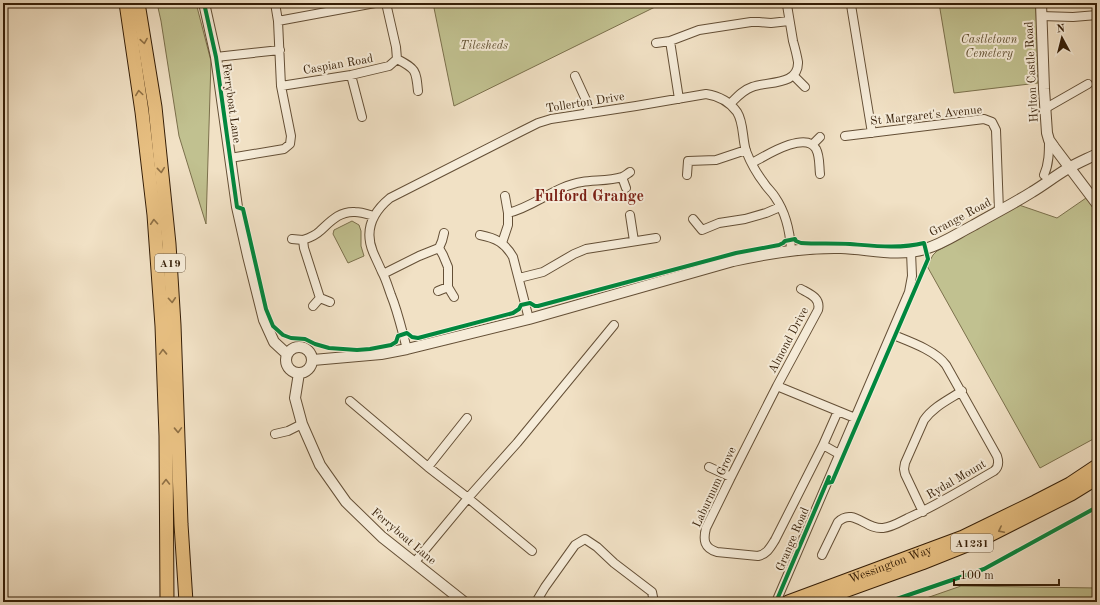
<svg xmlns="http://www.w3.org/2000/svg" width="1100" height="605" viewBox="0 0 1100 605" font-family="'Old Standard TT',serif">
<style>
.green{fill:#c1c190;stroke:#7b704c}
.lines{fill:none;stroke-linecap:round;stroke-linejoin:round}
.minor-casing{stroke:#644f36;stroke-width:10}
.tertiary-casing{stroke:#644f36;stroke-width:12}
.trunk-casing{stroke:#351e07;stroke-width:15}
.minor{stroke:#f6ecd9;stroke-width:8}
.tertiary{stroke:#f6ecd9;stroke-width:10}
.trunk{stroke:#e8c082;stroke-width:13}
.cycleway-casing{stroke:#f6ecd9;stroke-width:6}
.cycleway{stroke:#00873e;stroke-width:4}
.oneway{stroke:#8e6f44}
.labels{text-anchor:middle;stroke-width:4;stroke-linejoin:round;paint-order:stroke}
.shield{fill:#f6ecd9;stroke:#6f5c46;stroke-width:1}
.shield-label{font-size:11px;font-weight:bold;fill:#351e07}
.park-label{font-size:12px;font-style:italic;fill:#5f4f30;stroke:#f6ecd9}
.street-label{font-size:12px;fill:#351e07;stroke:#f6ecd9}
.district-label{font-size:16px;font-weight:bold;fill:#7a1f14;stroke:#f6ecd9}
</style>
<rect width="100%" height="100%" fill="#f1e1c5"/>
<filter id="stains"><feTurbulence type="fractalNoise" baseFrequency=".005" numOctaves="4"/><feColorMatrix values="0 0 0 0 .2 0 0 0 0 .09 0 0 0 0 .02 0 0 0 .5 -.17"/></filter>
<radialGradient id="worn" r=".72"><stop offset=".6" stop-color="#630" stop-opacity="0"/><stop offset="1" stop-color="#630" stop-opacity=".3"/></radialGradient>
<path class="green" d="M157,3h39l15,58 -5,163 -27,-88 -18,-115z
M433,3h221l1,4 -201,99z
M939,3h97l2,80 -84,10z
M1086,198l11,14v225l-57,31 -113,-202 6,-11 4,-4 82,-46 38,13z
M352,221l7,4 2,6v15l3,10 -16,7 -15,-29 1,-4z
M961,586l136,2v14h-182z"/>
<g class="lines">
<g class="minor-casing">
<path id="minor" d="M851,5l21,128
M1041,16l32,1 24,-2
M278,21l97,-18
M670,41l9,58
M656,43l14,-2 29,-11 52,-8h8l12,1 18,-2
M216,57l64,-7
M397,59c19,10 19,11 21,32
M351,75l11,42
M575,76l11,24 3,13
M794,76l11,11
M281,86l70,-11 38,-9 8,-7 -1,-12 -10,-44
M730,104c7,-7 13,-14 22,-17 15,-6 47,-1 46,-25 -1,-6 -3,-14 -5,-21 -2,-12 -4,-24 -6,-36
M1046,108l42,-24
M845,136l139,-17 8,3 4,8 3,81
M813,144l7,-7
M230,158l54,-9 6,-5 1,-8 -10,-50 -3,-65 -3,-18
M752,163c13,-7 54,-33 64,-14 4,7 3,17 4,25
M687,175l1,-14 28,-1 30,-10
M1044,175c5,-11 5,-23 5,-35
M622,177l4,11
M508,213c26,-6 47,-27 74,-31 12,-2 28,-1 40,-5 3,-1 5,-3 8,-5
M630,215l4,26
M693,219l9,11 17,-7 26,-4 21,-6 14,-6
M480,235c16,3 25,8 33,22l16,62
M292,239l11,1
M502,243l6,-18v-12l-3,-17
M439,248l3,-7 2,-8
M383,274l36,-18 20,-8 4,7 5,12v20l6,10
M519,278l24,-6 31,-18 12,-5 70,-11
M438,291l10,-4
M330,302l-10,-4 -16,-50 -1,-8c6,-2 12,-4 17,-9 10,-9 19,-20 35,-19 6,0 12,2 19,4
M313,306l7,-8
M407,349c-5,-18 -9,-37 -16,-54 -3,-8 -5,-16 -9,-23 -3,-7 -6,-13 -9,-20 -9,-22 0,-40 17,-54l130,-66 18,-9 13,-4 85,-13 70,-12c13,2 23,7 31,18 7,11 5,26 9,39 4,10 11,23 18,32 3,5 8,9 11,14 11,16 15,34 16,53
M777,386l41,-76c3,-12 -8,-16 -17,-21
M350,401l78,66 40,31 64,53
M838,411l-15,34 -48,95c-5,8 -8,14 -17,16l-41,-4c-13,-4 -14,-12 -11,-24l25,-51 46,-91 78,32
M275,434l13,-3 14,-7
M823,445l16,9
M428,467l39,-49
M709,467l22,10
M923,512l-18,-38 -1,-5 1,-6 19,-43c9,-13 24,-20 38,-29
M822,555l16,-33c15,-15 28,8 45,6 9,-1 17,-6 25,-10 30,-13 58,-31 86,-47 5,-4 5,-9 3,-15l-51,-91c-11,-15 -38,-24 -55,-31
M414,563l54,-65 49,-55 97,-118
M536,602l9,-15 30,-42 10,-6 12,8 17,16 38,29 2,10
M776,602l133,-310 3,-16 -1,-24"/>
</g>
<g class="tertiary-casing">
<path id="tertiary" d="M204,3l12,54 21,150 11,49 16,64 10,22 13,12
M1041,3l3,86 3,44 2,7 5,7 43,57
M286 360a13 13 0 1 1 26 0a13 13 0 1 1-26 0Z
M313,360l68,-6 26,-5 122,-30 204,-58c36,-8 71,-14 108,-13 28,1 57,9 84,1 18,-5 33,-16 49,-24 19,-11 39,-21 58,-33 12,-7 23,-16 35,-23 10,-6 20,-10 30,-15
M299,373l-4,25 7,26 18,41 26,37 36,35 82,65"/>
</g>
<g class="trunk-casing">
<g id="trunk">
<path d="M126,3l16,109 12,103 8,111 4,110 1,166"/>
<path d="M138,3l17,104 14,137 5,81 7,199 5,78"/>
<path id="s1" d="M788,602l175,-65 72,-35 35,-18 27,-18"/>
<path d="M814,602l108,-39 60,-24 89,-45 26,-16"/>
</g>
</g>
<use href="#minor" class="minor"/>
<use href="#tertiary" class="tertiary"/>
<use href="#trunk" class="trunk"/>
<g class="cycleway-casing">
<path id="cycleway" d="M204,3l12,54 21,150 6,2 23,100 7,17 10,9 8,3 14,1 10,5 14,4 28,2 13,-1 21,-4 5,-3 2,-6 9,-3 5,4 6,1 95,-25 6,-4 2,-4 9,-2 5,3h3l198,-53 43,-8 4,-2 2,-2 10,-2 1,2 5,2c16,1 33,0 49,1 25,2 50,5 74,-1l4,16 -96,223 -5,1
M776,602l53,-125
M888,602l96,-33 113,-62"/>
</g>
<use href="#cycleway" class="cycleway"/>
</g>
<defs><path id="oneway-chevron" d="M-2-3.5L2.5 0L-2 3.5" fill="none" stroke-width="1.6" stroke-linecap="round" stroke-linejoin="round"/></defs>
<g class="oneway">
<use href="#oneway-chevron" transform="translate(144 41) rotate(81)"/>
<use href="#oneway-chevron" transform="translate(139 93) rotate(-98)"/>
<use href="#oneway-chevron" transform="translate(161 170) rotate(84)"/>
<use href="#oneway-chevron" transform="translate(154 222) rotate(-94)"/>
<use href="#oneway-chevron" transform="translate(172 300) rotate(86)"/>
<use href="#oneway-chevron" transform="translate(163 352) rotate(-92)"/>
<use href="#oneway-chevron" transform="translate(178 430) rotate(88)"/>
<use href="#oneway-chevron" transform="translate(166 482) rotate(-90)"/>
<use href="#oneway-chevron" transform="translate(1001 530) rotate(153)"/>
</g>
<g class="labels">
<g class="shield">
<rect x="155" y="254" width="30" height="18" rx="3"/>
<rect x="951" y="534" width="42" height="18" rx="3"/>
</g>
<g class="shield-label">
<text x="170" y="267">A19</text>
<text x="972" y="547">A1231</text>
</g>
<g class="park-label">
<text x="989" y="43">Castletown<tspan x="989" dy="14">Cemetery</tspan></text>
<text x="484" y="49">Tilesheds</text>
</g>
<g class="street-label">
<text transform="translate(338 64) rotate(-10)" y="4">Caspian Road</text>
<text transform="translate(1031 72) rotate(-93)" y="4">Hylton Castle Road</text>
<text transform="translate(585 102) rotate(-9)" y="4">Tollerton Drive</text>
<text transform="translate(232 103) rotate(82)" y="4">Ferryboat Lane</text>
<text transform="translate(926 115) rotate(-6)" y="4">St Margaret's Avenue</text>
<text transform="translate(960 217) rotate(-28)" y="4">Grange Road</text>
<text transform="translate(788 340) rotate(-62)" y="4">Almond Drive</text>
<text transform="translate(956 479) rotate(-30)" y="4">Rydal Mount</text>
<text transform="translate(714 487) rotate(-65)" y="4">Laburnum Grove</text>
<text transform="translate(404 536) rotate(40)" y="4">Ferryboat Lane</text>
<text transform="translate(792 539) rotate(-67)" y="4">Grange Road</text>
<text dy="4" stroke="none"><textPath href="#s1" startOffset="109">Wessington Way</textPath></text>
</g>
<g class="district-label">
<text x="589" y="201">Fulford Grange</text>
</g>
</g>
<rect width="1100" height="605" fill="none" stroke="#f1e1c5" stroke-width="16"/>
<rect x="4" y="4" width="1092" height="597" fill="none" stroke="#351e07" stroke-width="2"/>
<rect x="8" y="8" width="1084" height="589" fill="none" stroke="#351e07"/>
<g transform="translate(1062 38) rotate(353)" stroke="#f6ecd9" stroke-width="3" paint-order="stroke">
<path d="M0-3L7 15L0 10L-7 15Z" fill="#351e07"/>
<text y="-6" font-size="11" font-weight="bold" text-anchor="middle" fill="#351e07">N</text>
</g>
<path d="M954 579v6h105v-6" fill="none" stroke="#351e07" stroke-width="2"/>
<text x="960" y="579" font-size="12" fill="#351e07" stroke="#f6ecd9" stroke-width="3" paint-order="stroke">100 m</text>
<rect width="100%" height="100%" filter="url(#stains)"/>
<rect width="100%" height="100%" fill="url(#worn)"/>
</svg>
